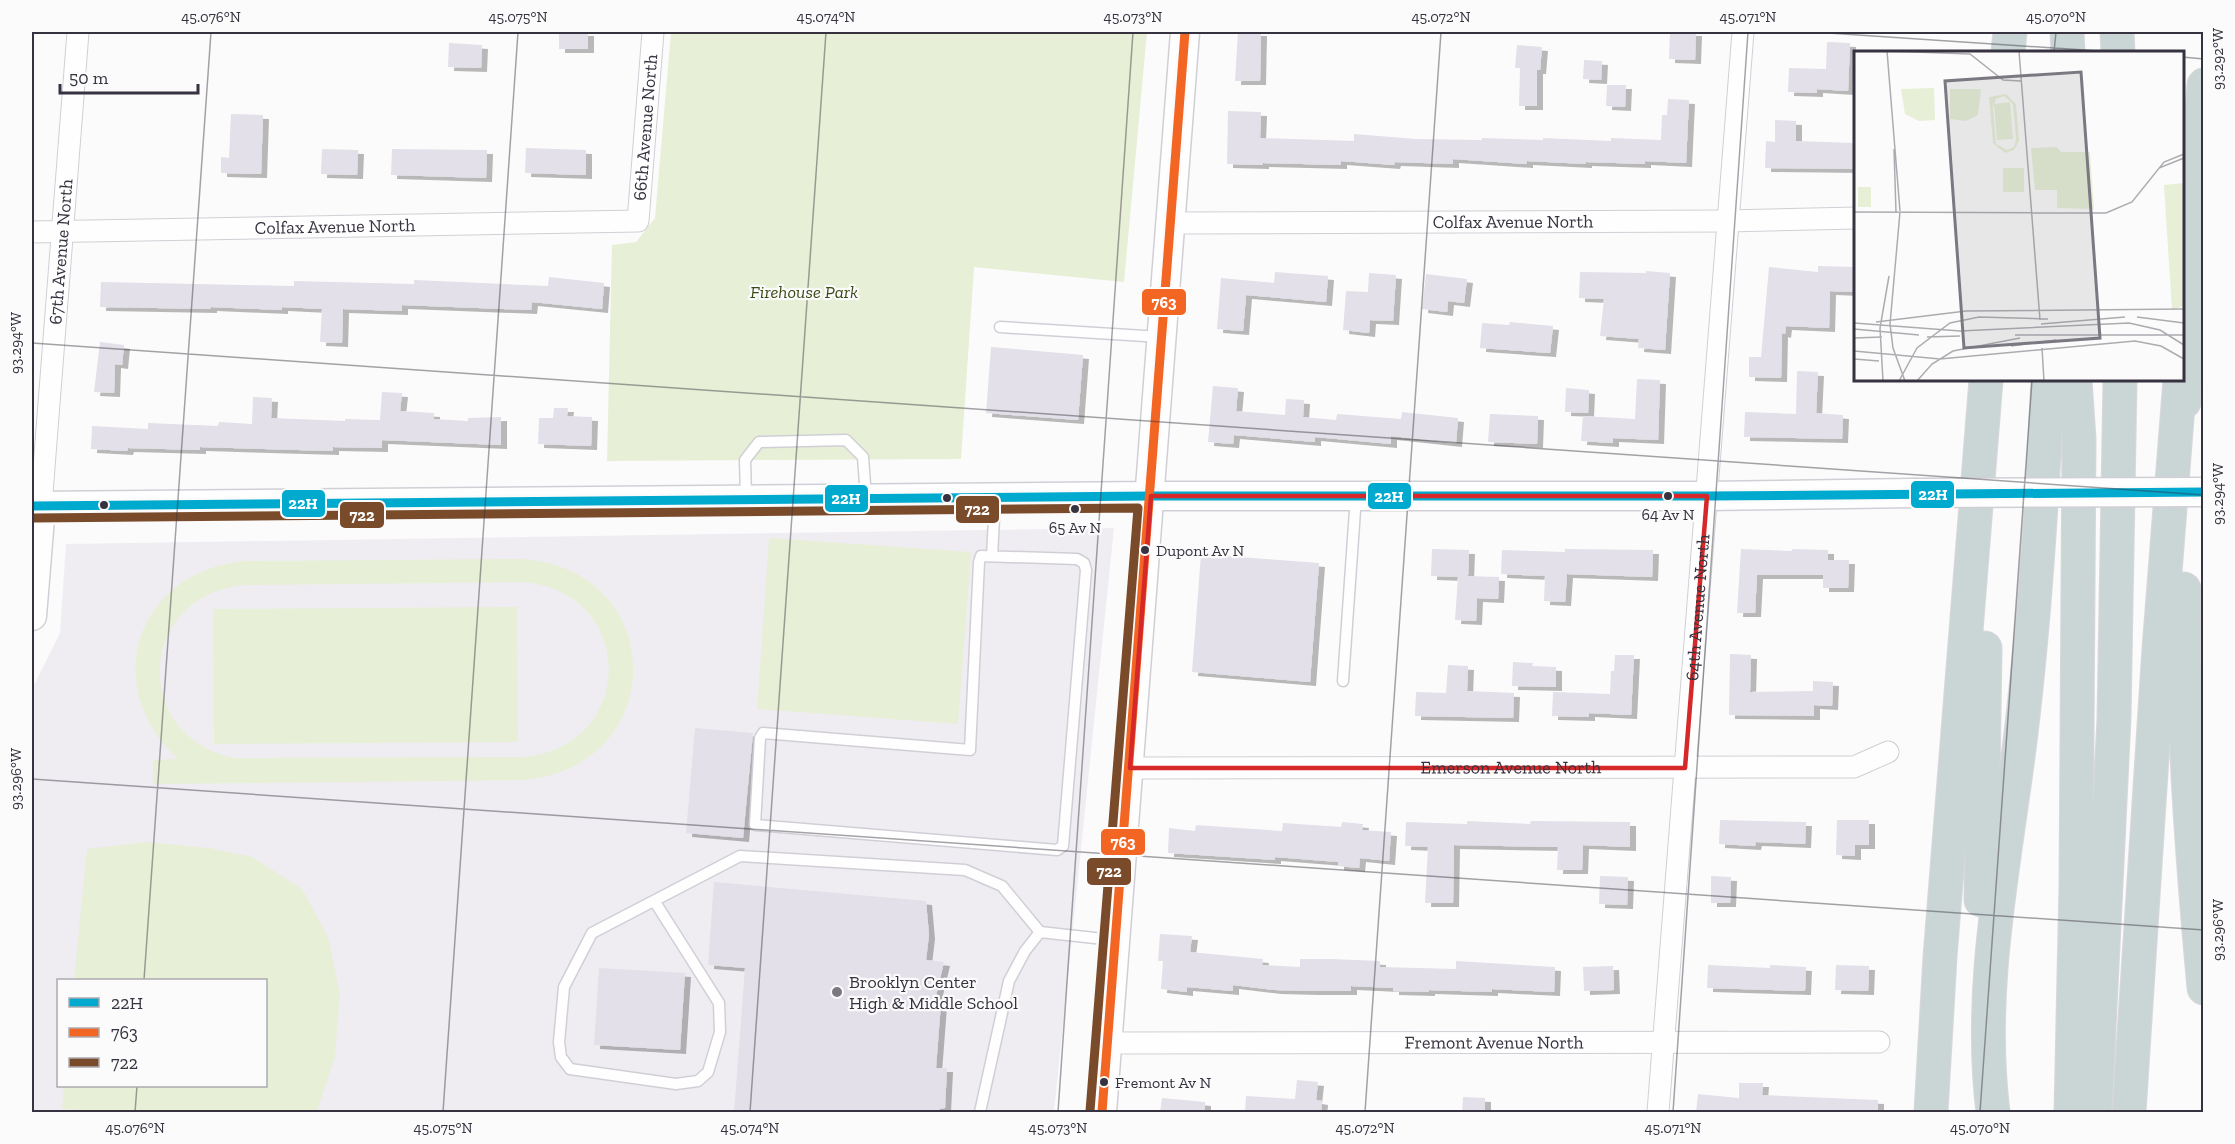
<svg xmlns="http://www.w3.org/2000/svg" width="2235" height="1144" viewBox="0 0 2235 1144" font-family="'Zilla Slab',serif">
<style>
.built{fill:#efedf2;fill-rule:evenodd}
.green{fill:#e7efd6;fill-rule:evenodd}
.building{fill:#e3e0e9;filter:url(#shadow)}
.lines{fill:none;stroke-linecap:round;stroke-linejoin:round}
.lane-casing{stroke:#d1cfd6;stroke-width:13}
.street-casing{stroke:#d1cfd6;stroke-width:23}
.secondary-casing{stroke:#d1cfd6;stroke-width:31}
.highway-casing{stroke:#d9d8db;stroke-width:35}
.lane{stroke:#fefefe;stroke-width:10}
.street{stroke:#fefefe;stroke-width:21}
.secondary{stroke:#fefefe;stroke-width:28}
.highway{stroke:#cad6d6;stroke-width:33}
.secondary-bridge-casing{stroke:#d1cfd6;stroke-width:31;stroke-linecap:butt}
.secondary-bridge{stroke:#fefefe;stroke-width:28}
.bus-1-casing{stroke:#fbfbfb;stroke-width:14}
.bus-2-casing{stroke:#fbfbfb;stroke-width:14}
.bus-3-casing{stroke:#fbfbfb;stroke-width:14}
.bus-1{stroke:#00a9ce;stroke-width:9}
.bus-2{stroke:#f26522;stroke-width:9}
.bus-3{stroke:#7a4b2a;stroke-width:9}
.marked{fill:none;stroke:#d62828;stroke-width:4.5;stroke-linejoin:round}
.ticks{fill:none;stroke:#37323f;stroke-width:1.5;stroke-opacity:0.45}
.bus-dot{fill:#37323f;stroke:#fbfbfb;stroke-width:2}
.poi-dot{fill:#7c7881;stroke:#fbfbfb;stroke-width:2}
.labels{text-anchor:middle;stroke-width:4.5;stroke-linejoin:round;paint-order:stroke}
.bus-label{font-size:16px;fill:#37323f;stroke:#fbfbfb}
.street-label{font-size:18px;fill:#37323f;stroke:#fbfbfb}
.park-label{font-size:18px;font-style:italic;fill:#3b4a14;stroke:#fbfbfb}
.poi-label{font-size:18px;fill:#37323f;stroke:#fbfbfb;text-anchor:start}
.inset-road{fill:none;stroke:#adabb0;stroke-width:1.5}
.view{fill:#7c7881;fill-opacity:0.15;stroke:#7c7881;stroke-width:3}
.inset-edge{fill:none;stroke:#37323f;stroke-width:3}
.line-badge{stroke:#fbfbfb;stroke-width:2}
.badge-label{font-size:16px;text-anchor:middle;font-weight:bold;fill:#fff}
.neatline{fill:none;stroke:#37323f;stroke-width:2}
.ticks-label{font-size:15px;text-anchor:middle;fill:#37323f}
</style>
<defs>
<filter id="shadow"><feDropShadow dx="6" dy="4" stdDeviation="0" flood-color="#0004"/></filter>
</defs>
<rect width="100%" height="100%" fill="#fbfbfb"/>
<path class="built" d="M1114,528l-60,584h-1022v-423l28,-56 6,-89zM58,980h208v106h-208z"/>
<path class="green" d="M671,32h476l-23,250 -150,-15 -13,192 -354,2 5,-216 24,-3 19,-24z
M769,538l202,14 -13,172 -201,-15z
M522,559c147,10 149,207 2,221l-371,4v-24l25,-1c-80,-73 -41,-188 67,-198zM522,582c115,8 116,164 2,175l-291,1c-104,-24 -95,-164 12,-173z
M517,607l1,135 -304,2 -1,-135z
M146,842l63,6 43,9 50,32 26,48 12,57 -5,62 -18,56h-200l-55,-3 2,-23h202v-106h-192l13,-131z"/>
<path class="building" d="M559,32h29v17h-29z
M1238,32h23l-1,49h-25z
M1670,32h26l-1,28 -26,-1z
M1827,42l23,1 -2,48 -31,-2v4l-29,-1 1,-24 37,1z
M449,43l33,2 -1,23 -33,-1z
M1517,45l25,2 -2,23h-3v36h-18l1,-38h-5z
M1584,60l18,1 -1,19 -18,-1z
M1607,85h19l-1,22 -19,-1z
M1668,99l21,1 -3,63 -41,-2v3l-59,-2v2l-59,-3v3l-74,-5v5l-58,-2 -1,3 -53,-4v4l-78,-2v2l-36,-1 1,-53 33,1 -1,26 94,3v-7l62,5 66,1v-2l61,2v-2l68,3v-3l50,2 1,-25h5z
M231,114l32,1 -2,59 -40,-1v-16l8,1z
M1775,120l21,1v20l60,2v26l-91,-1 1,-27 9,1z
M526,148l60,2v25l-61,-2z
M322,149l36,1 -1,25 -36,-1z
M392,149l95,1 -1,28 -95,-3z
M1818,266l37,1 -1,25 -24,-1 -1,37 -43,-2 -1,8 -3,-1 -1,45 -32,-1v-20h12l8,-90 49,5z
M1646,271l24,2 -5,77 -27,-2 1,-9 -39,-3 4,-37 -25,-1 1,-26 66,1z
M1275,272l53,4 -2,26 -80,-7 -3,36 -26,-2 4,-51 53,5z
M1369,273l27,2 -3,46 -23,-1 -1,13 -26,-3 3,-39 22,1z
M1426,274l41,5 -3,24 -16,-2 -1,11 -25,-3z
M549,277l55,6 -2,26 -70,-7 -1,8 -129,-5v6l-59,-2 -1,34 -22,-1 2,-33 -40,-2v3l-71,-3v2l-111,-2 1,-25 193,4v-5l120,3v-4l134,6z
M1510,322l43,4 -3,27 -70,-5 2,-25 27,2z
M100,342l24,3 -2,20 -7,-1 -1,29 -20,-1z
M991,347l92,8 -5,65 -92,-7z
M1797,371l21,1 -2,41 27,2 -1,24 -98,-2 1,-25 51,2z
M1637,379l23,1 -2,60 -45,-2v5l-32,-2 2,-25 52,3z
M1213,386l25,2 -2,23 49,4 1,-16 18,1 -1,17 33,3 1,-6 64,5 1,-7 56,6 -2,25 -65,-7v8l-76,-7v5l-81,-7 -1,9 -25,-2z
M1566,388l23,2 -1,23 -23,-1z
M382,392l20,1 -2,18 34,2v6l34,2v-3l33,-1v28l-119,-5v8l-49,-1v4l-133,-4v3l-72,-2 -1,3 -36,-2 1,-23 56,3v-6l70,3 1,-4 33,2 1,-27 19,1 -1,20 74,3v-2l35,1z
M554,408h14l-1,8 25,1 -1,29 -53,-2 1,-26h14z
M1490,414l48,2 -1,28 -49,-2z
M1432,549l37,1 -1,26 31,1 -1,22 -21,-1 -1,23 -21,-1 3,-43 -27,-1z
M1565,549l88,1 -1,27 -85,-3 -2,28 -21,-1 1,-25 -44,-2 1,-24 63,2z
M1741,549l51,2v-2l36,1v10h21l-1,28h-25v-13h-66l-2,38h-18z
M1201,554l118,9 -9,119 -118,-10z
M1730,654l21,1 -1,37 63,-1v-10l20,1 -1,24 -18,-1v11l-85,-1z
M1615,655h19l-3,60 -42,-2v4l-37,-1 1,-24 57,2 1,-23h3z
M1513,662l20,1 -1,3 24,1v20l-44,-1z
M1448,665l20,1 -1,25 47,2 -1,25 -98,-2 1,-24 30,1z
M695,728l58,5 -10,105 -57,-5z
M1720,820l86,2 -1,22 -49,-2 -1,4 -36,-2z
M1837,820h32v25h-14v11l-19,-1z
M1467,821l63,3 1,-3 99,1v25l-47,-2 -1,25h-25l1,-23 -104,-2 -1,58h-28l3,-56 -23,-1 1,-24 61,2z
M1342,822l21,2 -1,6 29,2 -2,29 -29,-3 -1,10 -21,-2v-4l-63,-5v3l-107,-7 1,-25 26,3 1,-6 86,6 1,-8 58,4z
M1600,876l28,1 -1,28 -28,-1z
M1711,876l20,1 -1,26h-19z
M714,882l212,19 3,34 -3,25 18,2 -10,42 7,-1 -5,65h11l-2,40 -5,1 -1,4h-205l11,-145 -37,-3z
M1160,934l32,2 -2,16 73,7 -1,6 38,2v-8h31l49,2v6l76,2v-8l99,6 -1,25 -62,-3v3l-63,-2v2l-36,-1v-3l-42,-2v5h-38l-38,-1 -42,-5v6l-46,-4v5l-26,-3 2,-28h-5z
M1708,965l62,3v-3l36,2 -1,24 -98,-3z
M1836,965l33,1 -1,25 -33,-1z
M1613,966l1,24 -30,1 -1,-24z
M599,968l86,5 -5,77 -86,-5z
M1297,1080l21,2 -2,18 6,1 -1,12h-76l1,-17 49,3z
M1739,1083h24l-1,12 116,5v13h-182l2,-19 41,4z
M1463,1097l22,1v15h-23z
M1162,1098l43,4v11h-45z"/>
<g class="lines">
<g class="lane-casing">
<path id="lane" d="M1000,327l161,10
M746,498l-1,-38 14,-18 87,-2 17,17 3,41
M981,556l96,3 7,4 2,7 -23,276 -6,4 -302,-25 5,-87 3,-5 207,17 9,-188z
M992,556l3,-56
M1343,681l13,-185
M655,902l64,101 1,29 -12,40 -10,9 -22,3 -106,-15 -9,-12 -2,-15 5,-55 28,-54 148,-77 225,14 37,16 38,46 73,8
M980,1112l29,-131 16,-30 15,-19"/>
</g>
<g class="street-casing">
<g id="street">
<path id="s1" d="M1171,223l557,-2 128,-3"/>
<path id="s2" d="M32,232l606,-11 15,-189"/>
<path id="s3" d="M41,506l37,-474"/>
<path id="s4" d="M1130,768l724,-1 34,-15"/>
<path id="s5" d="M1108,1043l771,-1"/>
<path id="s6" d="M1658,1112l85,-1080"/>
</g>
</g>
<g class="secondary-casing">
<path id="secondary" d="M32,506l1119,-10h556l206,-3
M32,616l9,-110
M1102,1112l83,-1080"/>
</g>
<g class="highway-casing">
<path id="highway" d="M2067,32l1,20
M2117,32l1,20
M2008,52l2,-20
M2183,347l21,-262
M2184,402l1,-78
M2184,589c-2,133 8,267 20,399
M1981,900l4,-252
M1931,1112l9,-155 46,-577
M1993,1112c-16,-127 13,-253 28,-379 14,-117 21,-235 27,-353
M2071,1112l5,-227 3,-446 -4,-59
M2095,1112l19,-394 6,-338
M2129,1112l30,-463 21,-269"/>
</g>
<use href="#lane" class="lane"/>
<use href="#street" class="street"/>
<use href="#secondary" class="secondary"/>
<use href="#highway" class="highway"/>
<g class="secondary-bridge-casing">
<path id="secondary-bridge" d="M1913,493l291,-1"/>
</g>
<use href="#secondary-bridge" class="secondary-bridge"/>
<g class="bus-1-casing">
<path id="bus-1" d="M32,506l1119,-10h556l497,-4"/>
</g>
<g class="bus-2-casing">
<path id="bus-2" d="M1102,1112l83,-1080"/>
</g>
<g class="bus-3-casing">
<path id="bus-3" d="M32,518l1106,-10 -48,603"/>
</g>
<use href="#bus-1" class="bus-1"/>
<use href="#bus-2" class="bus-2"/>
<use href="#bus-3" class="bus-3"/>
</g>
<path class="marked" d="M1151,496h556l-22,272h-555z"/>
<path class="ticks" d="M1813,32l301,20M2054,52l2,-20M2182,57l22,2M32,343l2172,152M32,779l2172,151M144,980l67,-948M135,1112l2,-26M443,1112l75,-1080M750,1112l76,-1080M1058,1112l75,-1080M1365,1112l76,-1080M1673,1112l75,-1080M1980,1112l52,-732"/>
<g class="bus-dot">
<circle cx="1668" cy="496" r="5"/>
<circle cx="947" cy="498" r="5"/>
<circle cx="104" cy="505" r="5"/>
<circle cx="1075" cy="509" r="5"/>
<circle cx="1145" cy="550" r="5"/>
<circle cx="1104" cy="1082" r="5"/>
</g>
<circle class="poi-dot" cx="837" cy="992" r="6"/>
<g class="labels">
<g class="bus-label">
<text x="1668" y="520">64 Av N</text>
<text x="1075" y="533">65 Av N</text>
<text x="1156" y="556" text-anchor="start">Dupont Av N</text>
<text x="1115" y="1088" text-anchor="start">Fremont Av N</text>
</g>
<g class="street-label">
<text dy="6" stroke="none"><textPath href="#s2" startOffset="700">66th Avenue North</textPath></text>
<text dy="6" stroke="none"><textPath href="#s1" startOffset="342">Colfax Avenue North</textPath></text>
<text dy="6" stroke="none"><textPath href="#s2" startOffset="303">Colfax Avenue North</textPath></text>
<text dy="6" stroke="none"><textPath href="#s3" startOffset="255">67th Avenue North</textPath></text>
<text dy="6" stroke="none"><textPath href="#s6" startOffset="506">64th Avenue North</textPath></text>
<text dy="6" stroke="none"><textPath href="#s4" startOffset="381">Emerson Avenue North</textPath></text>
<text dy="6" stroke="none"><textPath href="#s5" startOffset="386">Fremont Avenue North</textPath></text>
</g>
<g class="park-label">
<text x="804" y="298">Firehouse Park</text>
</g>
<g class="poi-label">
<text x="849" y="988">Brooklyn Center<tspan x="849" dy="21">High &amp; Middle School</tspan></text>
</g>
</g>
<g transform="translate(1854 51)">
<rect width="330" height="330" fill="#fbfbfb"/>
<path d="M80,37l1,32 -16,1 -14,-7 -4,-25zM96,38h31l-3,26 -12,6 -16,-2zM152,43l10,10 3,37 -5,9 -9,3 -12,-10 -4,-46zM150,45l9,8 3,35 -2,8 -7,3 -11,-6 -3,-36 3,-9zM156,51l3,37 -16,1 -3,-36zM203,96l4,5h29l4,57 -37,-1v-18h-22l-4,-42zM149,117h21v24h-21zM330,132v123l-12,4 -8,-125zM4,136h13v20h-13z" fill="#e7efd6" fill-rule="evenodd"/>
<path class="inset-road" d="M33,0l13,160M33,0l83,3 33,26 18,1M165,0l21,269M40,98l2,63M305,117l25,-10M0,161l252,1 26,-11 32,-40 20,-8M46,161l-10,112 3,24 12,33M283,266l47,6M22,271l90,-11 218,-2M0,272l106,8 169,-8 31,7 24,15M187,273l84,-7M0,278l65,6M161,284h169M73,286l33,-1M0,287l28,-1M157,295l45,-6M188,297l2,33M0,300l86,8 195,-18 26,5 23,13M0,308l25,2M29,330l-3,-53 9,-52M45,330l18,-33 33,-25 29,-6 69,2M63,330l15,-17 21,-13 67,-13"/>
<path class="view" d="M227,21l19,266 -136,10 -19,-267z"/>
<rect width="330" height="330" class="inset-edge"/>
</g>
<g class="line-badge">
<rect x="1141" y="288" width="46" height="28" rx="6" fill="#f26522"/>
<rect x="1910" y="480" width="45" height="29" rx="6" fill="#00a9ce"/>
<rect x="1367" y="482" width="45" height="28" rx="6" fill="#00a9ce"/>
<rect x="824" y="484" width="45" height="29" rx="6" fill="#00a9ce"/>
<rect x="281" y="489" width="45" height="29" rx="6" fill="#00a9ce"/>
<rect x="955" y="495" width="45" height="29" rx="6" fill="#7a4b2a"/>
<rect x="339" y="501" width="46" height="28" rx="6" fill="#7a4b2a"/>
<rect x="1100" y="828" width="46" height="28" rx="6" fill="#f26522"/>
<rect x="1086" y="857" width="46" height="29" rx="6" fill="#7a4b2a"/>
</g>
<g class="badge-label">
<text x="1164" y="308">763</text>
<text x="1933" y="500">22H</text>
<text x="1389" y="502">22H</text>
<text x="846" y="504">22H</text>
<text x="303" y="509">22H</text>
<text x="977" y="515">722</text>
<text x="362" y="521">722</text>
<text x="1123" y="848">763</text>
<text x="1109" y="877">722</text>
</g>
<rect width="2235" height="1144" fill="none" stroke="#fbfbfb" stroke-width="66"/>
<rect x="57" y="979" width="210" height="108" fill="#fbfbfb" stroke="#adabb0" stroke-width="1.5"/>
<rect x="69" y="998" width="30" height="9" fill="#00a9ce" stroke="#adabb0" stroke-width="1.5"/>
<text x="111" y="1009" font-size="18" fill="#37323f">22H</text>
<rect x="69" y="1028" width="30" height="9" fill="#f26522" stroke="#adabb0" stroke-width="1.5"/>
<text x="111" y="1039" font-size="18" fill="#37323f">763</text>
<rect x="69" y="1058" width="30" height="9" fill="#7a4b2a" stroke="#adabb0" stroke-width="1.5"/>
<text x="111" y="1069" font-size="18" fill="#37323f">722</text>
<path d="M60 84v9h138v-9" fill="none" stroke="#37323f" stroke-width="3"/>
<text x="69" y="84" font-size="18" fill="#37323f" stroke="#fbfbfb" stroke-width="4.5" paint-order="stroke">50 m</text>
<rect x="33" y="33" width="2169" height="1078" class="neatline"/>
<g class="ticks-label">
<text x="211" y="22">45.076°N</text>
<text x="518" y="22">45.075°N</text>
<text x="826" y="22">45.074°N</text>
<text x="1133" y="22">45.073°N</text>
<text x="1441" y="22">45.072°N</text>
<text x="1748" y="22">45.071°N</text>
<text x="2056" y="22">45.070°N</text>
<text transform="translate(2218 59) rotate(-90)" y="5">93.292°W</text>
<text transform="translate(16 343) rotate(-90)" y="5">93.294°W</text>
<text transform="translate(2218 494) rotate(-90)" y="5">93.294°W</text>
<text transform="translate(16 779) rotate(-90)" y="5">93.296°W</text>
<text transform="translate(2218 930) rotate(-90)" y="5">93.296°W</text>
<text x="135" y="1133">45.076°N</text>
<text x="443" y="1133">45.075°N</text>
<text x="750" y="1133">45.074°N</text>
<text x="1058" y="1133">45.073°N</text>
<text x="1365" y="1133">45.072°N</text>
<text x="1673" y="1133">45.071°N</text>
<text x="1980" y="1133">45.070°N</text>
</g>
</svg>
